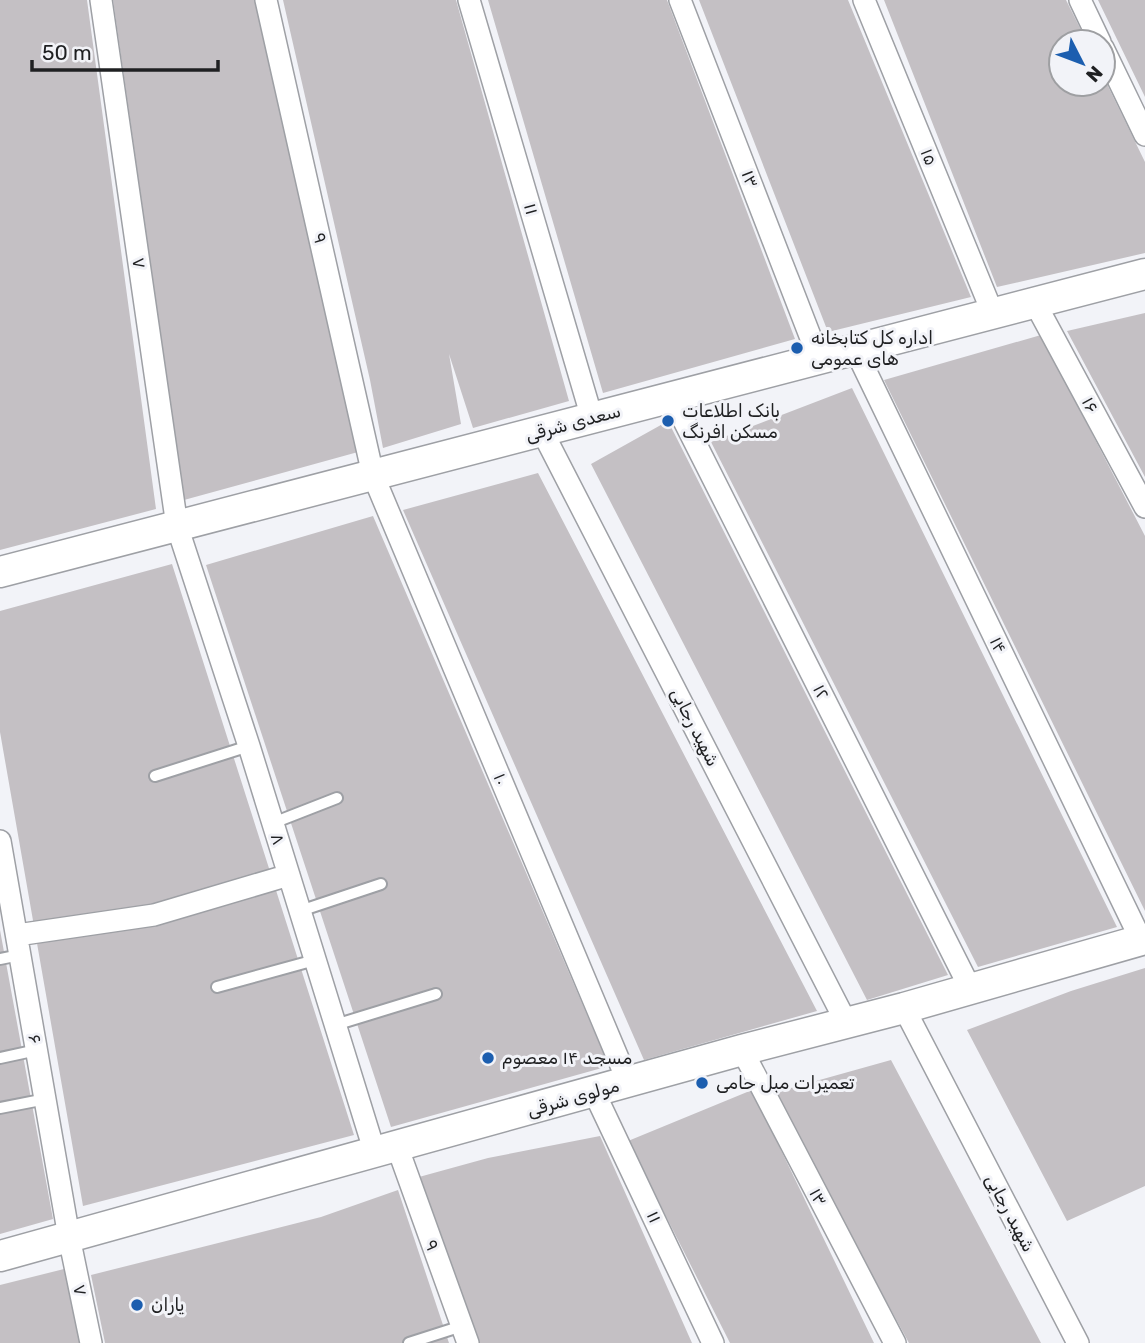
<svg xmlns="http://www.w3.org/2000/svg" width="1145" height="1343" viewBox="0 0 1145 1343" font-family="Rubik,Cairo,sans-serif">
<style>
.building{fill:#c4c0c4}
.lines{fill:none;stroke-linecap:round;stroke-linejoin:round}
.lane-casing{stroke:#9ea0a5;stroke-width:14}
.street-casing{stroke:#9ea0a5;stroke-width:24}
.secondary-casing{stroke:#9ea0a5;stroke-width:33}
.lane{stroke:#fff;stroke-width:10}
.street{stroke:#fff;stroke-width:21}
.secondary{stroke:#fff;stroke-width:30}
.poi-dot{fill:#1c5eaf;stroke:#f2f3f8;stroke-width:2.5}
.labels{text-anchor:middle;stroke-width:6;stroke-linejoin:round;paint-order:stroke}
.street-label{font-size:18px;fill:#1f2022;stroke:#f2f3f8}
.poi-label{font-size:18px;fill:#1f2022;stroke:#f2f3f8;text-anchor:start}
</style>
<rect width="100%" height="100%" fill="#f2f3f8"/>
<path class="building" d="M0,0h87l69,509 -156,41z
M113,0h143l102,452 -174,48z
M283,0h173l113,401 -96,27 -24,-74 12,70 -78,24 -13,-68z
M488,0h179l128,339 -192,54z
M699,0h149l123,297 -143,35z
M884,0h182l21,42h-26v42h42v-8l42,86v91l-148,34z
M1098,0h47v97z
M1145,313v164l-78,-146z
M1041,335l104,201v375l-261,-531z
M852,388l265,539 -139,40 -267,-525z
M668,421l280,554 -81,25 -276,-536z
M538,473l279,538 -173,49 -241,-550z
M373,516l236,550 -218,61 -185,-562z
M172,564l182,571 -271,71 -83,-474v-121z
M0,930l53,289 -53,15z
M1145,968v218l-78,35 -100,-191 104,-39z
M891,1060l150,283h-132l-136,-250z
M752,1090l122,253h-144l-102,-202z
M600,1136l92,207h-214l-59,-166 69,-19z
M398,1190l51,153h-344l-14,-68 230,-58z
M64,1269l16,74h-80v-58z"/>
<g class="lines">
<g class="lane-casing">
<path id="lane" d="M155,776l94,-30
M273,823l64,-25
M300,911l81,-27
M0,959l20,-4
M217,987l98,-27
M335,1025l101,-31
M0,1058l37,-8
M0,1108l46,-9
M409,1343l53,-17"/>
</g>
<g class="street-casing">
<path id="street" d="M101,0l76,526 72,220 126,407
M266,0l107,475 255,607
M469,0l123,418
M680,0l139,359
M864,0l129,314
M1080,0l20,42
M1103,48l42,87
M1035,303l110,204
M855,349l286,591
M672,397l298,591
M542,431l305,593
M0,841l69,396 22,106
M17,935l137,-20 135,-40
M904,1008l174,335
M742,1050l153,293
M594,1092l119,251
M397,1146l71,197"/>
</g>
<g class="secondary-casing">
<path id="secondary" d="M0,572l1145,-298
M0,1256l742,-206 162,-42 241,-69"/>
</g>
<use href="#lane" class="lane"/>
<use href="#street" class="street"/>
<use href="#secondary" class="secondary"/>
</g>
<g class="poi-dot">
<circle cx="797" cy="348" r="7"/>
<circle cx="668" cy="421" r="7"/>
<circle cx="488" cy="1058" r="7"/>
<circle cx="702" cy="1083" r="7"/>
<circle cx="137" cy="1305" r="7"/>
</g>
<g class="labels">
<g class="street-label">
<text transform="translate(929 157) rotate(68)" y="6">۱۵</text>
<text transform="translate(750 179) rotate(69)" y="6">۱۳</text>
<text transform="translate(531 209) rotate(74)" y="6">۱۱</text>
<text transform="translate(320 238) rotate(77)" y="6">۹</text>
<text transform="translate(139 263) rotate(82)" y="6">۷</text>
<text transform="translate(1090 405) rotate(62)" y="6">۱۶</text>
<text transform="translate(573 423) rotate(-15)" y="6">سعدی شرقی</text>
<text transform="translate(998 645) rotate(64)" y="6">۱۴</text>
<text transform="translate(821 692) rotate(63)" y="6">۱۲</text>
<text transform="translate(695 727) rotate(63)" y="6">شهید رجایی</text>
<text transform="translate(501 779) rotate(67)" y="6">۱۰</text>
<text transform="translate(278 839) rotate(73)" y="6">۸</text>
<text transform="translate(35 1039) rotate(80)" y="6">۶</text>
<text transform="translate(573 1098) rotate(-16)" y="6">مولوی شرقی</text>
<text transform="translate(818 1197) rotate(62)" y="6">۱۳</text>
<text transform="translate(1010 1213) rotate(62)" y="6">شهید رجایی</text>
<text transform="translate(654 1217) rotate(65)" y="6">۱۱</text>
<text transform="translate(432 1245) rotate(70)" y="6">۹</text>
<text transform="translate(80 1290) rotate(78)" y="6">۷</text>
</g>
<g class="poi-label">
<text x="811" y="344">اداره کل کتابخانه<tspan x="811" dy="21">های عمومی</tspan></text>
<text x="682" y="417">بانک اطلاعات<tspan x="682" dy="21">مسکن افرنگ</tspan></text>
<text x="502" y="1064">مسجد ۱۴ معصوم</text>
<text x="716" y="1089">تعمیرات مبل حامی</text>
<text x="151" y="1311">یاران</text>
</g>
</g>
<g transform="translate(1082 63) rotate(132)"><circle r="33" fill="#f2f3f8" stroke="#9e9fa2" stroke-width="2"/>
<path d="M0-5L12 26L0 18L-12 26Z" fill="#1c5eaf"/>
<text y="-10" font-size="19" font-weight="bold" text-anchor="middle" fill="#1f2022">N</text>
</g>
<path d="M32 60v10h186v-10" fill="none" stroke="#1f2022" stroke-width="3.5"/>
<text x="42" y="60" font-size="21" fill="#1f2022" stroke="#f2f3f8" stroke-width="5" paint-order="stroke">50 m</text>
</svg>
